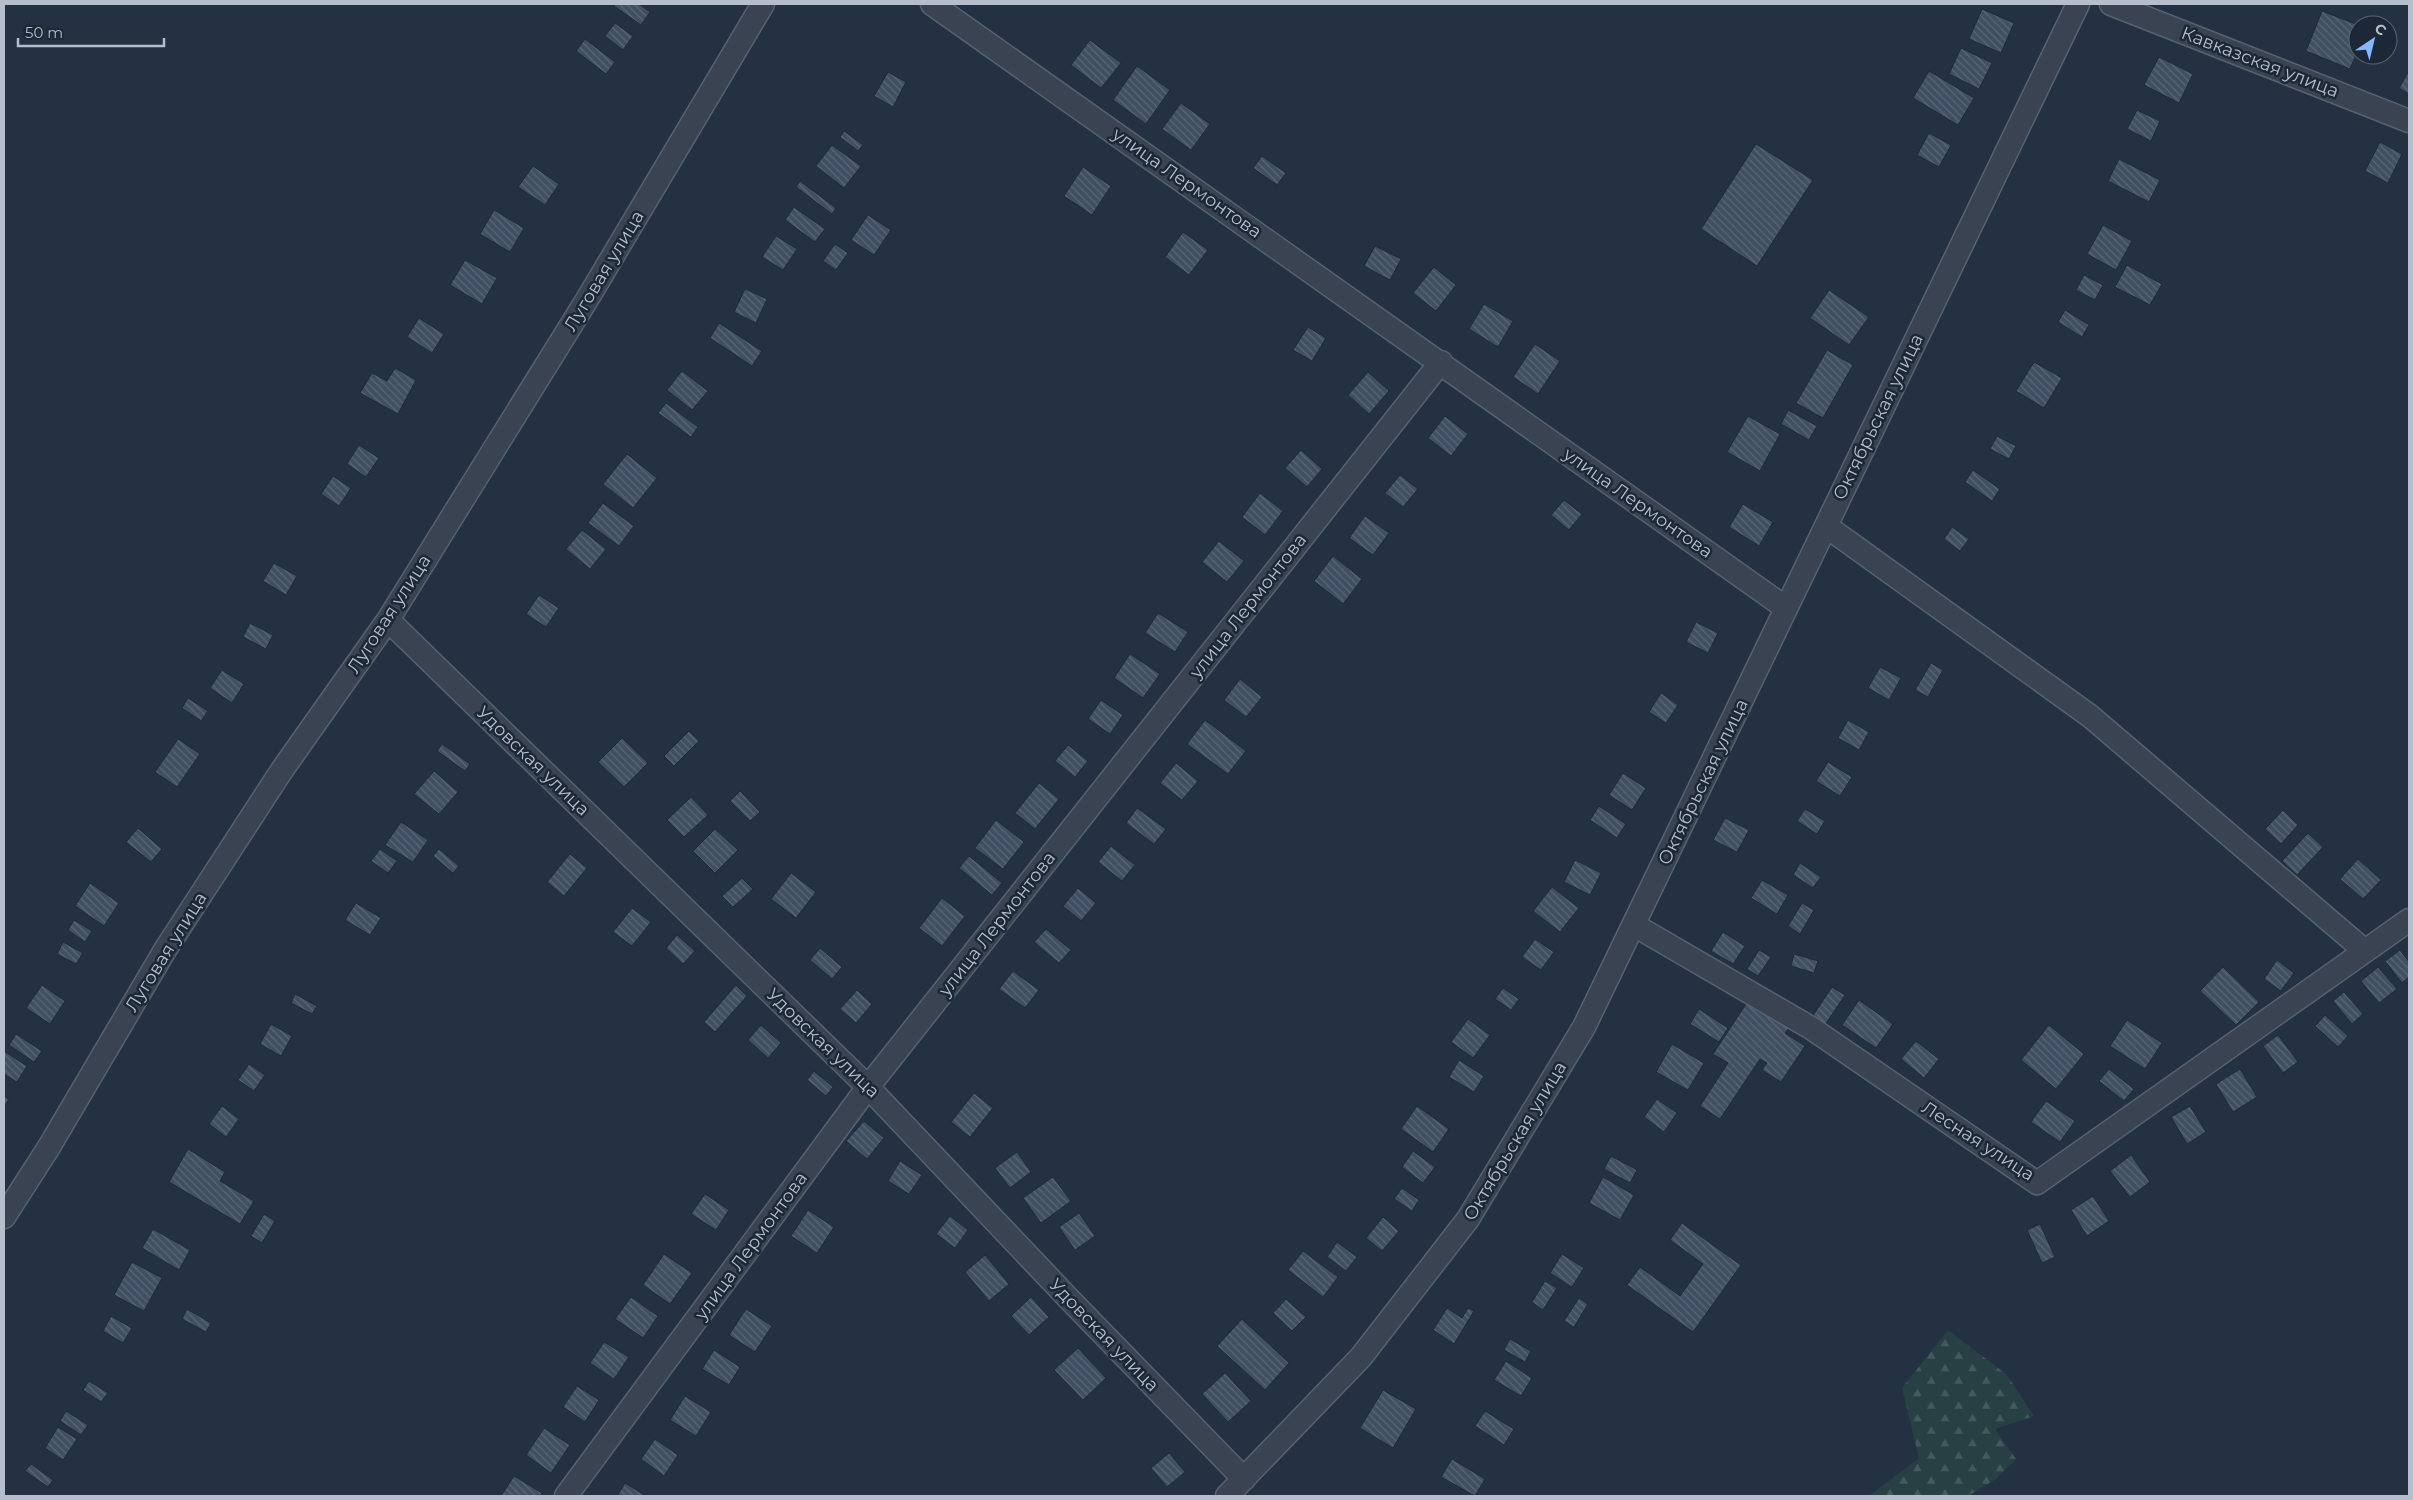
<svg xmlns="http://www.w3.org/2000/svg" width="2413" height="1500" viewBox="0 0 2413 1500" font-family="Montserrat,sans-serif">
<style>
.forest{fill:url(#forest-firs)}
.building{fill:url(#building-back-hatch);stroke:#1f2a39}
.lines{fill:none;stroke-linecap:round;stroke-linejoin:round}
.minor-casing{stroke:#57616f;stroke-width:25}
.minor{stroke:#394352;stroke-width:22}
.labels{text-anchor:middle;stroke-width:5;stroke-linejoin:round;paint-order:stroke}
.street-label{font-size:18px;fill:#b6becc;stroke:#1d2837}
</style>
<defs>
<pattern id="forest-firs" width="22" height="20" patternUnits="userSpaceOnUse" patternTransform="scale(1.25)"><rect width="22" height="20" fill="#264043"/><path d="M5 1l3.5 6h-7zM16 11l3.5 6h-7z" fill="#435a5d"/></pattern>
<pattern id="building-back-hatch" width="6" height="6" patternUnits="userSpaceOnUse" patternTransform="scale(1.25)"><rect width="6" height="6" fill="#404f62"/><path d="M-1 5l2 2M0 0l6 6M5-1l2 2" fill="none" stroke="#596777"/></pattern>
</defs>
<rect width="100%" height="100%" fill="#243142"/>
<path class="forest" d="M1948,1330l58,44 28,42 -39,13 21,30 -20,20 -28,17h-99l50,-38 -17,-70z"/>
<path class="building" d="M615,4h24l11,8 -9,13 -27,-19z
M1982,9l32,14 -13,30 -32,-14z
M2322,11l36,14v25l-8,19 -44,-18z
M615,23l18,13 -10,14 -18,-14z
M585,39l30,23 -9,12 -30,-23z
M1090,40l31,23 -20,25 -30,-23z
M1961,48l31,15 -13,26 -30,-15z
M2159,57l34,17 -14,29 -35,-18z
M1137,66l33,24 -24,34 -33,-24z
M1929,71l45,27 -16,27 -45,-27z
M2409,71v23l-10,-6z
M888,72l18,10 -13,25 -19,-11z
M1181,103l29,21 -19,26 -29,-21z
M2137,110l23,11 -9,20 -24,-12z
M844,131l19,14 -5,6 -18,-14z
M1929,133l22,12 -12,22 -22,-12z
M2380,142l22,12 -14,29 -23,-12z
M1756,144l57,36 -56,86 -56,-37z
M832,145l29,21 -17,22 -28,-22z
M1262,156l24,17 -9,12 -24,-17z
M2119,159l41,21 -11,22 -41,-21z
M533,166l26,18 -14,21 -27,-18z
M1083,167l28,19 -19,29 -28,-19z
M800,181l36,27 -4,6 -36,-27z
M794,207l31,22 -10,13 -30,-22z
M494,210l30,18 -14,24 -30,-18z
M868,215l23,15 -17,25 -23,-15z
M2103,225l29,16 -16,29 -29,-16z
M1183,232l25,18 -19,25 -24,-18z
M776,236l21,13 -14,21 -21,-13z
M835,244l13,9 -12,17 -13,-9z
M1375,246l26,13 -11,21 -26,-14z
M465,260l32,18 -15,26 -32,-19z
M2127,265l35,19 -12,21 -35,-18z
M1434,267l22,18 -20,26 -23,-18z
M2084,275l19,10 -8,15 -19,-10z
M745,289l22,10 -11,24 -22,-11z
M1829,290l40,27 -20,28 -39,-27z
M1484,304l29,17 -15,26 -29,-18z
M2065,310l24,15 -7,12 -24,-15z
M419,318l25,16 -12,19 -25,-16z
M719,323l43,28 -10,15 -42,-28z
M1308,327l18,11 -14,23 -19,-11z
M1535,344l25,17 -22,33 -25,-17z
M1827,350l26,15 -30,53 -27,-15z
M2034,362l28,16 -18,30 -28,-17z
M395,368l21,12 -18,34 -38,-21 12,-20 15,8z
M682,371l26,20 -16,19 -25,-20z
M1368,372l21,19 -20,23 -21,-19z
M666,403l32,24 -7,10 -33,-24z
M1788,410l29,16 -8,14 -28,-16z
M1445,416l23,18 -17,22 -23,-18z
M1748,416l32,18 -20,37 -33,-19z
M1997,436l19,10 -7,13 -19,-10z
M359,445l20,13 -13,19 -19,-13z
M1301,450l21,19 -15,18 -22,-19z
M627,454l30,24 -24,30 -30,-24z
M1973,470l27,19 -8,12 -27,-19z
M1400,475l18,14 -15,18 -18,-14z
M333,476l18,12 -12,18 -18,-12z
M1260,493l23,18 -18,24 -23,-18z
M1564,500l18,14 -13,16 -18,-15z
M603,503l31,23 -15,20 -31,-23z
M1743,504l30,18 -14,24 -30,-19z
M1365,516l24,17 -16,22 -24,-17z
M1952,527l17,12 -9,12 -16,-12z
M582,530l24,19 -16,20 -24,-20z
M1219,541l25,20 -17,21 -25,-20z
M1333,556l29,23 -19,25 -29,-23z
M274,563l23,13 -11,19 -23,-14z
M539,595l20,13 -13,19 -20,-13z
M1158,613l30,19 -13,20 -30,-19z
M1696,622l22,11 -10,20 -22,-11z
M250,623l23,12 -7,14 -23,-12z
M1130,654l30,20 -17,24 -29,-20z
M1931,663l12,7 -15,27 -13,-7z
M1880,667l21,11 -12,22 -21,-12z
M222,670l22,14 -12,19 -22,-15z
M1240,679l22,18 -16,20 -22,-17z
M1661,693l17,12 -12,18 -17,-11z
M188,698l20,13 -7,10 -19,-13z
M1101,700l22,15 -13,19 -22,-15z
M1205,720l41,31 -18,23 -41,-30z
M1848,720l21,12 -10,18 -21,-12z
M689,731l10,10 -25,25 -10,-10z
M622,738l26,25 -24,24 -26,-25z
M178,739l22,15 -23,33 -22,-15z
M442,744l28,20 -5,7 -28,-20z
M1068,745l20,16 -13,16 -20,-16z
M1828,762l24,15 -12,19 -24,-15z
M1176,763l22,18 -16,19 -22,-17z
M434,771l24,21 -19,22 -25,-20z
M1623,773l23,15 -14,22 -23,-15z
M1039,783l20,16 -24,30 -20,-16z
M740,791l20,21 -10,9 -20,-20z
M691,797l17,18 -24,22 -17,-17z
M1599,806l27,18 -9,14 -27,-18z
M1137,808l29,21 -12,15 -28,-21z
M1805,809l20,12 -8,13 -20,-13z
M2283,810l15,15 -17,19 -16,-15z
M1725,818l24,12 -12,22 -24,-12z
M996,820l28,22 -21,27 -28,-21z
M401,822l27,18 -15,22 -28,-17z
M138,828l24,21 -11,13 -25,-20z
M715,829l23,21 -23,23 -22,-22z
M2308,833l15,14 -26,28 -15,-14z
M1111,846l24,19 -13,16 -24,-19z
M380,849l17,12 -9,12 -17,-12z
M439,849l20,17 -6,7 -20,-17z
M570,854l17,14 -23,28 -17,-14z
M969,856l33,27 -10,12 -33,-27z
M2358,859l23,21 -18,19 -23,-20z
M1575,860l26,13 -11,22 -26,-13z
M1800,863l21,14 -8,11 -20,-13z
M791,873l25,19 -20,26 -25,-19z
M742,878l11,11 -20,18 -11,-11z
M1762,880l26,15 -11,19 -26,-16z
M90,883l29,20 -15,23 -29,-20z
M1552,887l27,21 -19,24 -27,-21z
M1078,888l18,15 -15,18 -18,-15z
M942,898l23,18 -23,30 -23,-18z
M356,903l25,15 -11,17 -25,-15z
M1802,903l12,7 -14,24 -12,-8z
M632,908l19,14 -19,24 -19,-14z
M74,920l18,11 -7,11 -17,-12z
M1046,929l25,21 -12,13 -25,-21z
M1723,932l22,14 -12,18 -22,-13z
M677,935l18,16 -12,13 -17,-16z
M1535,939l19,13 -13,18 -19,-13z
M63,942l20,11 -7,11 -19,-10z
M820,948l22,19 -10,12 -22,-19z
M1759,950l12,7 -13,19 -11,-7z
M2400,950l9,12v15l-7,6 -17,-22z
M1794,954l24,7 -4,12 -23,-7z
M2277,960l17,13 -13,18 -17,-12z
M2223,967l36,35 -23,23 -36,-34z
M2378,967l19,22 -18,14 -18,-22z
M1013,971l26,19 -14,18 -26,-19z
M42,985l23,16 -15,23 -24,-16z
M736,985l11,11 -32,36 -11,-10z
M1832,987l13,8 -20,30 -13,-8z
M1503,988l16,11 -8,11 -16,-11z
M857,990l15,14 -16,19 -16,-14z
M2344,992l19,22 -11,10 -19,-23z
M295,994l22,12 -5,8 -21,-11z
M1859,1000l34,24 -17,24 -34,-23z
M1748,1001l41,27 -4,5 20,13 -24,36 -19,-12 5,-7 -7,-4 -40,60 -20,-13 28,-43 -15,-9z
M1699,1009l29,19 -9,14 -29,-18z
M2325,1015l23,21 -10,11 -23,-21z
M1468,1019l22,16 -17,23 -22,-16z
M2127,1020l35,23 -17,26 -35,-23z
M271,1024l21,12 -11,20 -21,-12z
M761,1025l20,18 -13,15 -20,-18z
M2049,1025l35,29 -28,35 -35,-29z
M16,1034l26,17 -8,11 -25,-17z
M2278,1035l20,27 -15,11 -20,-27z
M1916,1041l23,18 -15,19 -23,-19z
M1672,1044l32,19 -16,27 -32,-18z
M4,1051l23,15 -10,16 -13,-8z
M1459,1060l25,16 -10,16 -25,-15z
M249,1064l16,11 -11,16 -16,-11z
M2109,1069l25,20 -10,12 -25,-20z
M2240,1069l17,28 -24,15 -17,-28z
M814,1071l19,16 -7,9 -19,-16z
M974,1093l19,15 -23,29 -19,-15z
M4,1096l5,3 -5,8z
M1657,1099l20,14 -13,19 -20,-15z
M2046,1101l29,20 -15,21 -29,-20z
M222,1106l17,13 -13,18 -17,-13z
M1417,1106l32,23 -16,23 -32,-23z
M2190,1106l16,26 -19,12 -16,-27z
M864,1121l20,17 -17,21 -21,-18z
M188,1149l37,23 -5,9 34,20 -14,23 -71,-42z
M1413,1151l22,16 -12,16 -21,-16z
M1017,1152l14,20 -21,16 -15,-20z
M2131,1155l19,27 -20,15 -20,-26z
M1611,1156l26,14 -7,13 -26,-14z
M900,1161l22,14 -13,19 -21,-13z
M1053,1177l18,24 -30,22 -18,-25z
M1603,1177l31,18 -14,25 -31,-17z
M1402,1188l17,12 -7,11 -18,-12z
M705,1194l24,16 -13,20 -25,-16z
M2093,1196l16,25 -22,15 -16,-26z
M808,1210l26,17 -17,26 -26,-17z
M1079,1213l16,23 -20,14 -16,-23z
M264,1214l11,7 -13,22 -11,-7z
M950,1216l18,14 -13,18 -19,-14z
M1383,1217l16,14 -17,20 -16,-13z
M1682,1223l59,42 -48,67 -66,-47 13,-18 40,29 23,-32 -33,-24z
M2040,1224l15,33 -13,6 -15,-33z
M153,1229l37,21 -11,20 -37,-22z
M1337,1242l20,15 -11,14 -19,-14z
M1303,1251l35,26 -15,20 -35,-27z
M664,1254l28,19 -22,31 -27,-19z
M1562,1254l22,14 -12,19 -22,-14z
M985,1255l24,29 -20,17 -24,-29z
M132,1262l30,16 -18,33 -30,-16z
M1545,1281l12,7 -14,22 -11,-8z
M631,1297l27,19 -15,22 -28,-19z
M1031,1297l18,20 -20,18 -18,-19z
M1579,1298l9,6 -14,23 -10,-6z
M1286,1299l20,18 -14,14 -19,-18z
M1447,1308l15,10 6,-10 6,3 -20,33 -21,-14z
M187,1309l24,14 -5,9 -24,-13z
M746,1309l26,17 -17,26 -26,-17z
M111,1316l21,12 -9,15 -20,-12z
M1242,1319l47,44 -24,27 -48,-44z
M1510,1339l21,12 -6,11 -21,-12z
M604,1342l25,15 -15,22 -24,-16z
M1078,1348l28,30 -23,22 -29,-30z
M714,1350l26,17 -11,18 -27,-16z
M1506,1361l26,17 -11,18 -27,-16z
M1225,1373l26,28 -23,21 -26,-28z
M89,1381l19,12 -7,9 -18,-12z
M577,1386l22,14 -14,22 -22,-15z
M1383,1390l33,19 -23,39 -33,-20z
M685,1396l26,16 -15,24 -26,-16z
M66,1411l22,14 -7,10 -21,-14z
M1485,1411l29,18 -10,16 -29,-19z
M58,1427l19,12 -14,21 -18,-12z
M544,1428l26,17 -19,28 -25,-18z
M655,1439l23,16 -14,21 -23,-17z
M1169,1453l16,19 -18,15 -16,-19z
M1452,1459l33,20 -10,17 -34,-19z
M31,1464l22,16 -5,7 -23,-16z
M514,1476l28,17 -2,3h-39z
M625,1483l21,13h-29z"/>
<g class="lines">
<g class="minor-casing">
<path id="minor" d="M932,4l854,604
M2111,4l298,117
M1826,526l264,190 275,235
M388,620l480,467 202,213 174,179
M1634,925l177,103 226,155 372,-263
M4,1217l45,-70 116,-197 117,-180 106,-150 200,-322 175,-294
M566,1496l302,-409 573,-725
M1227,1496l134,-139 107,-138 116,-192 494,-1023"/>
</g>
<use href="#minor" class="minor"/>
</g>
<g class="labels">
<g class="street-label">
<text transform="translate(2260 62) rotate(21)" y="6">Кавказская улица</text>
<text transform="translate(1187 183) rotate(35)" y="6">улица Лермонтова</text>
<text transform="translate(604 271) rotate(-59)" y="6">Луговая улица</text>
<text transform="translate(1878 417) rotate(-64)" y="6">Октябрьская улица</text>
<text transform="translate(1638 503) rotate(35)" y="6">улица Лермонтова</text>
<text transform="translate(1248 606) rotate(-52)" y="6">улица Лермонтова</text>
<text transform="translate(389 614) rotate(-57)" y="6">Луговая улица</text>
<text transform="translate(533 761) rotate(44)" y="6">Удовская улица</text>
<text transform="translate(1703 782) rotate(-64)" y="6">Октябрьская улица</text>
<text transform="translate(997 924) rotate(-52)" y="6">улица Лермонтова</text>
<text transform="translate(166 952) rotate(-58)" y="6">Луговая улица</text>
<text transform="translate(823 1043) rotate(44)" y="6">Удовская улица</text>
<text transform="translate(1515 1141) rotate(-59)" y="6">Октябрьская улица</text>
<text transform="translate(1978 1141) rotate(33)" y="6">Лесная улица</text>
<text transform="translate(751 1246) rotate(-54)" y="6">улица Лермонтова</text>
<text transform="translate(1104 1335) rotate(46)" y="6">Удовская улица</text>
</g>
</g>
<rect width="2413" height="1500" fill="none" stroke="#b6becc" stroke-width="10"/>
<g transform="translate(2373 40) rotate(35)"><circle r="24" fill="#1d2837" stroke="#5a6473"/>
<path d="M0-4L9 19L0 12L-9 19Z" fill="#89b6fe"/>
<text y="-8" font-size="14" font-weight="bold" text-anchor="middle" fill="#b6becc">С</text>
</g>
<path d="M18 38v8h146v-8" fill="none" stroke="#b6becc" stroke-width="2.5"/>
<text x="25" y="38" font-size="15" fill="#b6becc" stroke="#1d2837" stroke-width="4" paint-order="stroke">50 m</text>
</svg>
